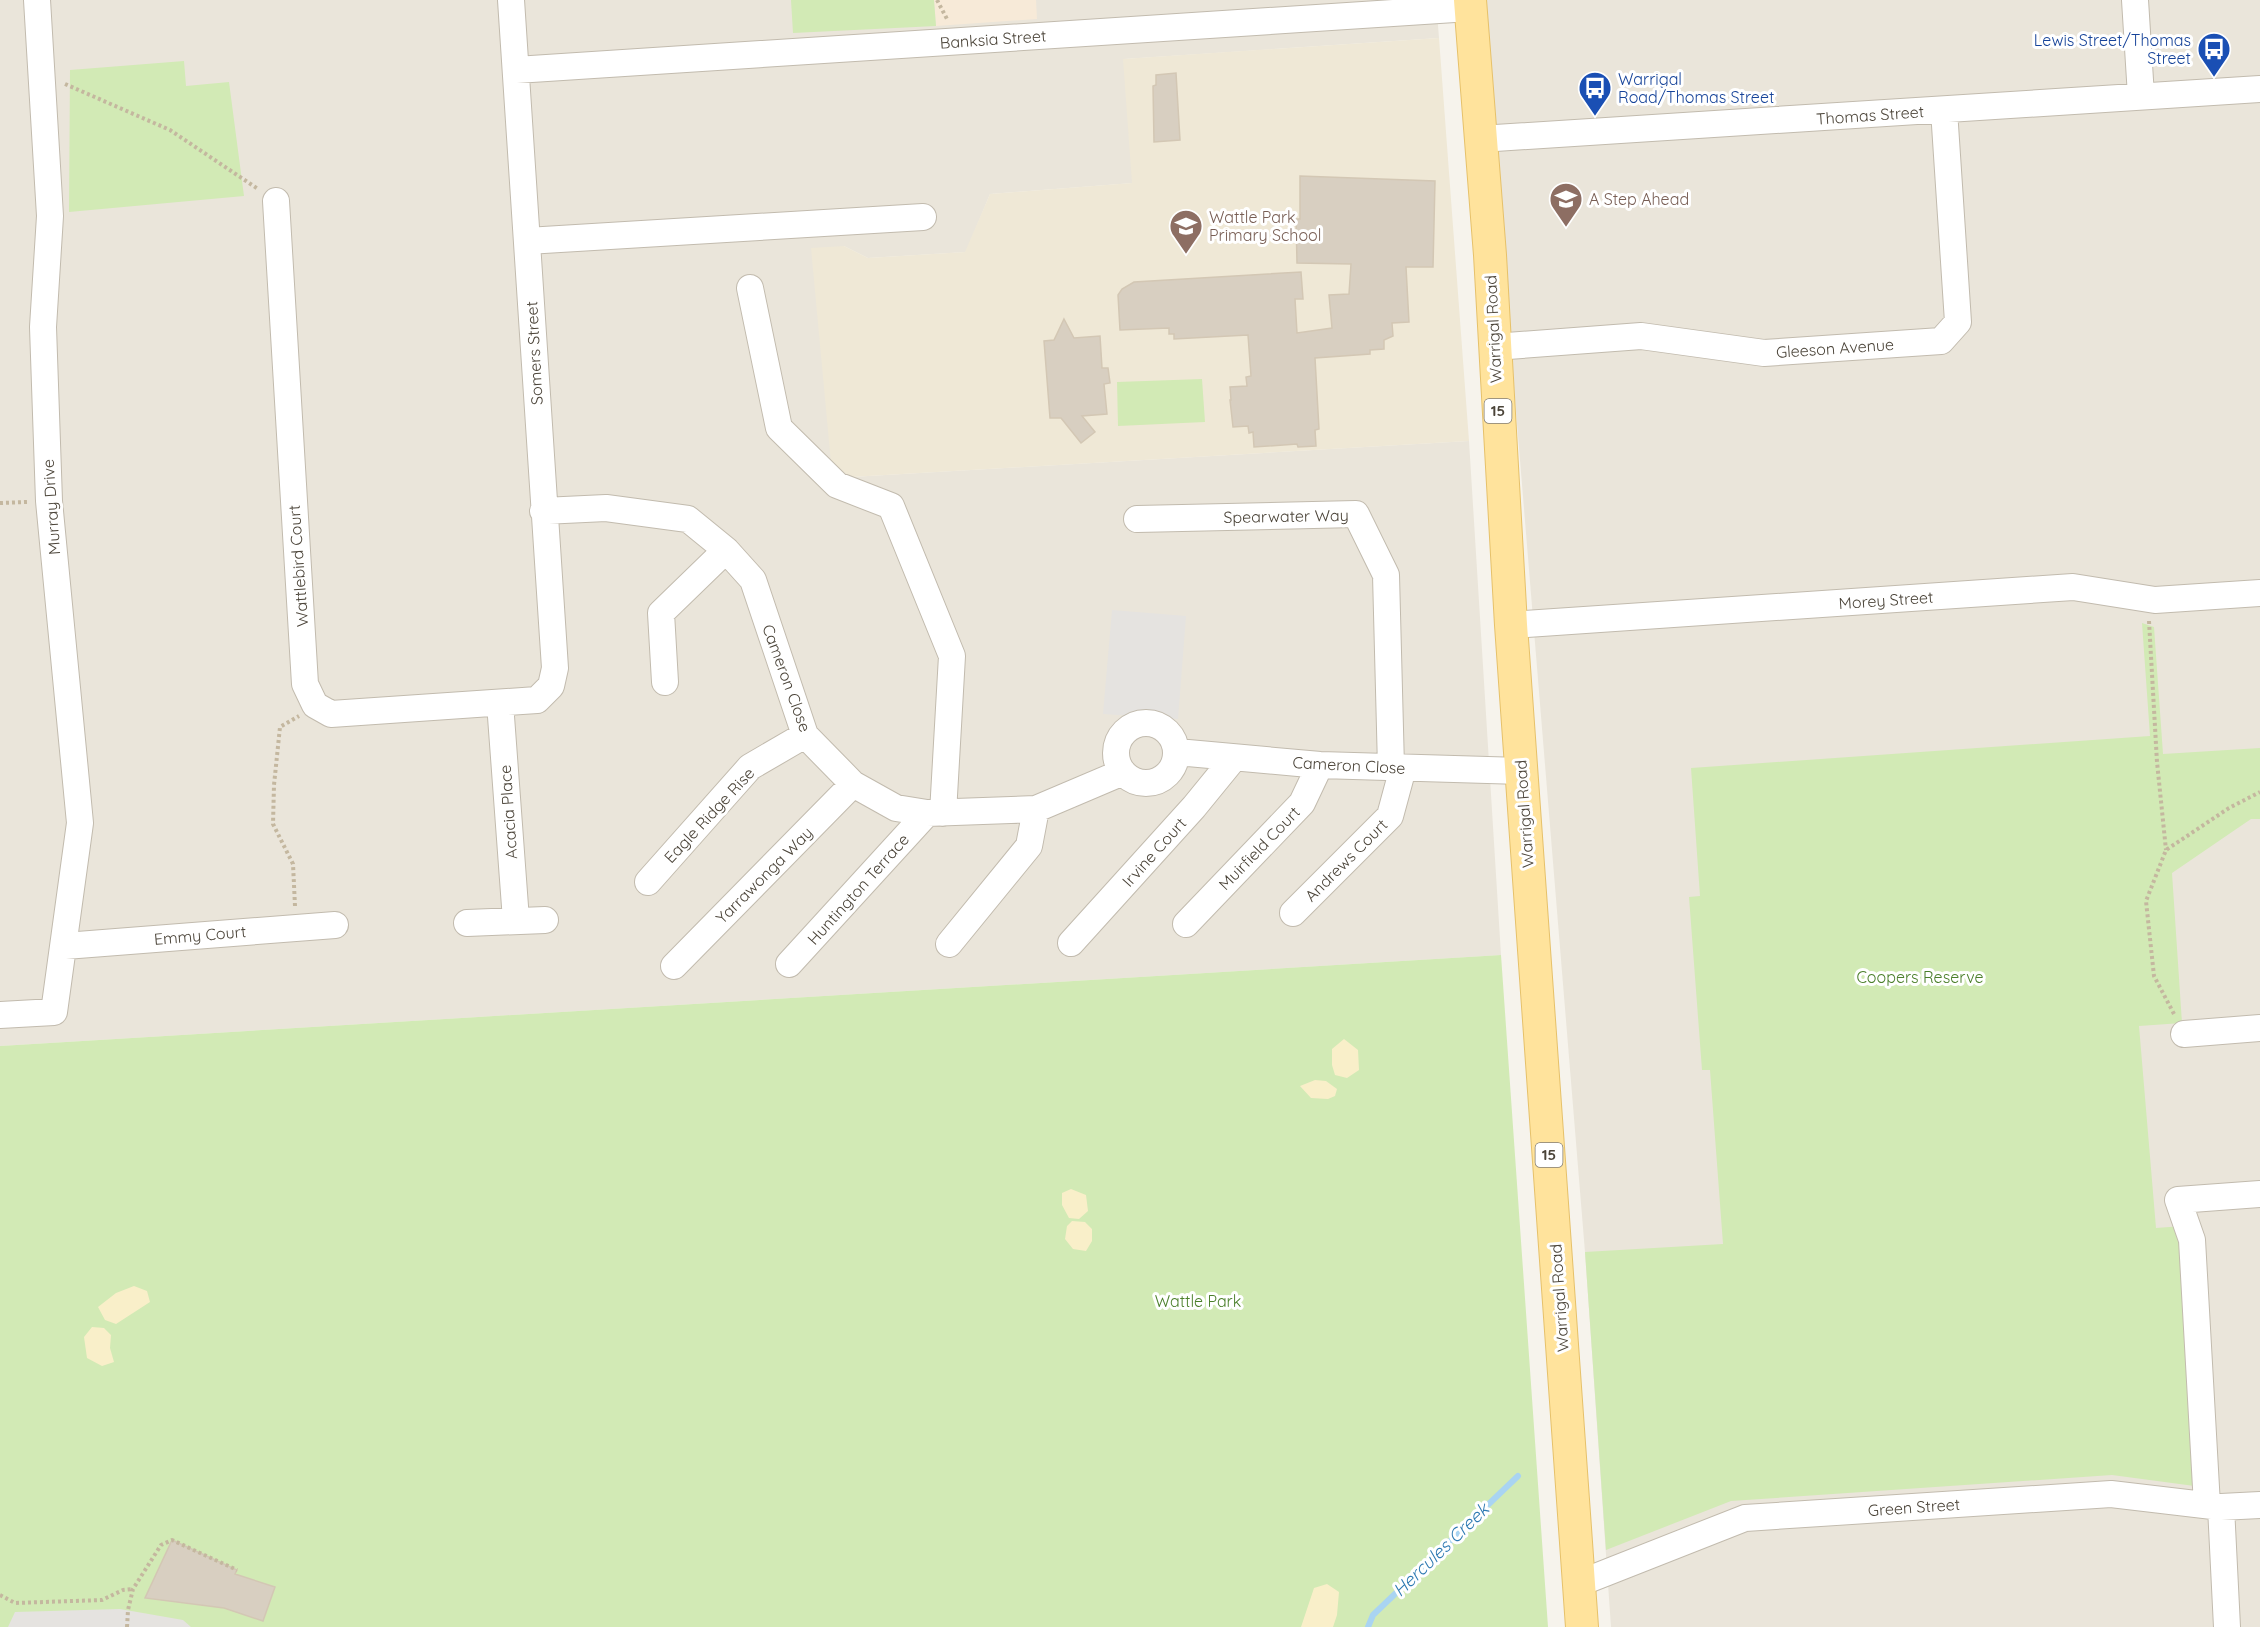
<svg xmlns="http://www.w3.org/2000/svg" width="2260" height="1627" viewBox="0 0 2260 1627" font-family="Quicksand,sans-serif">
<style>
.residential{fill:#eae5da}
.commercial{fill:#f7ead8}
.education{fill:#efe8d6}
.green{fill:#d2eab5}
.sand{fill:#f9efc9}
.parking{fill:#e5e3e0}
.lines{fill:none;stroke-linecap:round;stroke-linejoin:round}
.stream{stroke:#a9d4f2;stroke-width:6}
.building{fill:#d8cfc1;stroke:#d3c7b4;stroke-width:1.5}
.minor-casing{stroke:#c2bbae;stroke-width:28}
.major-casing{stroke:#e6c16a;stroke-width:34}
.path{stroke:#c4b79f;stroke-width:4;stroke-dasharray:3 3;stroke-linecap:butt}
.minor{stroke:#fff;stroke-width:26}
.major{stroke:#ffe39c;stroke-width:32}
.labels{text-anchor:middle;stroke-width:6;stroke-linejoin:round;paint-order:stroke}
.shield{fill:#fff;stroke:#817c74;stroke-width:1.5}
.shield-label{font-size:15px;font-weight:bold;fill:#4b4439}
.street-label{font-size:16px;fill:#4b4439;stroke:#fff}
.transit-label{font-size:16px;fill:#164399;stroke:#fff;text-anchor:end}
.education-label{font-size:16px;fill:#785e54;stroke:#fff;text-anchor:start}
.park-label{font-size:16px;fill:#4a7f2a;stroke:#fff}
.water-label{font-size:18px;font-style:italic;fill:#2e7ab2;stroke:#fff}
</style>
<rect width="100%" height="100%" fill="#f6f3ec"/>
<path class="residential" d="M0,0h1436l3,38 -315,21 9,124 -143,11 -24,58 -98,6 -24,-12 7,231 618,-36 32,514 -1501,91z
M1486,0h774v1627h-649l-26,-375 -87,-1060z"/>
<path class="commercial" d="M934,0h102l1,19 -101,7z"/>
<path class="education" d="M1439,38l30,403 -618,36 -20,-14 -20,-215 33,-2 24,12 97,-6 25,-58 142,-11 -9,-124z"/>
<path class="green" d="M791,0h143l2,26 -143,7z
M184,61l2,25 43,-4 15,114 -175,16 1,-142z
M1202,379l3,43 -87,4 -1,-44z
M2142,623l12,4 9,127 97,-6v71h-9l-79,54 10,150 -43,3 17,202 27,-2 19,261 -90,-12 -381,26 -125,49 -21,-298 138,-8 -13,-174h-8l-13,-173 11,-1 -9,-128 459,-32z
M1501,955l47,672h-1548v-581z"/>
<path class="sand" d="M1344,1039l14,11 1,20 -12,8 -12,-3 -3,-10v-16z
M1315,1080l11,1 11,8 -2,7 -7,3 -17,-1 -11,-12z
M1071,1189l15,6 2,16 -9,8 -10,-1 -7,-13v-12z
M1072,1221l13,1 7,7v12l-6,10 -13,-2 -8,-10 2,-13z
M134,1286l13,5 3,11 -34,22 -11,-4 -7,-13 18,-14z
M92,1327l12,1 7,7 -1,13 4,14 -12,4 -15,-8 -3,-21z
M1327,1584l12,8 -2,23 -4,12h-32l13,-39z"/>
<path class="parking" d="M1112,610l74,6 -8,103 -75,-5z
M120,1609l63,11 8,7h-183l7,-15z"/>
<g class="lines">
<path class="stream" d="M1368,1627l5,-12 145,-139"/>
</g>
<path class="building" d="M1176,73l4,67 -26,2 -1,-56 3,-1v-10z
M1300,176l135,5 -2,86h-27l3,55 -17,1 1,13 -9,4v9l-14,1v4l-55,4 4,71 -4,1 1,16 -18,1 -1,-3 -43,3 -1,-15 -4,1 -1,-7 -15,1 -3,-27h1l-1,-13 17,-1 -1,-9 5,-1 -3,-41 -74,4v-5h-5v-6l-49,2 -2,-35 4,-6 12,-7 167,-10 2,27h-8l2,34 35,-5 -3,-33 20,-1 2,-30 -54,-1 -1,-44h4z
M1064,319l10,19 26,-2 2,32h6l2,15 -6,1 3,30 -25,2 13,16 -14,11 -20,-25h-11l-6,-77 10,-1z
M172,1540l65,30 -2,4 40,13 -12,34 -39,-13 -79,-10z"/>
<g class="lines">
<g class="minor-casing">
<path id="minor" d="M2135,0l6,96
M516,70l954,-62
M1480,139l780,-50
M276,201l29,483 10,21 16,9 206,-14 14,-14 4,-18 -44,-668
M527,241l396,-24
M750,288l29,140 58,57 54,21 61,150 -9,157
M1494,347l147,-11 123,17 177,-12 17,-19 -14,-212
M543,511l63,-3 82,11 38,31 27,30 52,155 48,49 43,24 31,5 109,-4 87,-37
M1137,519l219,-5 30,61 5,192
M1511,625l562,-38 82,13 105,-7
M665,682l-4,-69 65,-63
M500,703l16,217
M1116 753a30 30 0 1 1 60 0a30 30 0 1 1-60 0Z
M1177,752l143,13 201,6
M648,882l102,-115 55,-32
M1293,913l97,-97 13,-48
M467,923l78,-3
M1186,924l116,-121 18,-38
M1071,943l123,-136 40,-49
M949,944l80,-98 7,-37
M65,946l270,-21
M789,964l138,-151
M674,966l179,-182
M0,1015l54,-3 26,-189 -31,-322 -6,-174 7,-111 -13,-216
M2184,1034l76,-6
M2207,1505l-15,-265 -14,-40 82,-6
M2221,1507l6,120
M1580,1583l165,-65 366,-24 110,13 39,-2"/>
</g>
<g class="major-casing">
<path id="major" d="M1470,0l20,255 21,370 71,1002"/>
</g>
<path class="path" d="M937,0l10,19
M65,84l105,46 88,59
M0,503l27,-1
M2149,621l8,141 9,88
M295,906l-2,-42 -20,-40 1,-39 6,-58 19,-11
M2174,1014l-20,-38 -8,-75 20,-51 63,-42 31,-16
M0,1595l15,8 87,-3 21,-10 10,-1
M127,1627l1,-17 5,-21 28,-44 11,-5 65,30"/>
<use href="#minor" class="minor"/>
<use href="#major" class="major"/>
</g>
<defs>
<g id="bus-pin" transform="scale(1.725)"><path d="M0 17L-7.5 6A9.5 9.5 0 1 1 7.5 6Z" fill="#1a4fb4" stroke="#fff"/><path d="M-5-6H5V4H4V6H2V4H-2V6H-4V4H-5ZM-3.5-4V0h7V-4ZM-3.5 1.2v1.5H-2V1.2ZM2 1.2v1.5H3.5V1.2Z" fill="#fff"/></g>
<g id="school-pin" transform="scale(1.725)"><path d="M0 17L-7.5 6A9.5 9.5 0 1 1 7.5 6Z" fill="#8d6e63" stroke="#fff"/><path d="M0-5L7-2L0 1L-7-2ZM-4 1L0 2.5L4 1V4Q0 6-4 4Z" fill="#fff"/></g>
</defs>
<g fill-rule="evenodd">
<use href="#bus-pin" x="2214" y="49"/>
<use href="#bus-pin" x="1595" y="88"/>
<use href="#school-pin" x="1566" y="199"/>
<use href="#school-pin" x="1186" y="226"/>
</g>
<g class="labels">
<g class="shield">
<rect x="1484.5" y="399" width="27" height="24" rx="4.5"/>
<rect x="1535.5" y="1143" width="27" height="24" rx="4.5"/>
</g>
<g class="shield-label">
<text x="1498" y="416">15</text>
<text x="1549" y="1160">15</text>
</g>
<g class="street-label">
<text transform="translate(993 39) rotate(-4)" y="6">Banksia Street</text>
<text transform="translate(1870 115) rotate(-4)" y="6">Thomas Street</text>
<text transform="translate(1493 329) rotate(-93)" y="6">Warrigal Road</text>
<text transform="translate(1835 348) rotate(-4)" y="6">Gleeson Avenue</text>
<text transform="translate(534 353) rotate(-93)" y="6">Somers Street</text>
<text transform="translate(51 507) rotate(-94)" y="6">Murray Drive</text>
<text transform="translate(1286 516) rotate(-1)" y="6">Spearwater Way</text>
<text transform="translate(298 566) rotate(-94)" y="6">Wattlebird Court</text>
<text transform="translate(1886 600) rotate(-4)" y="6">Morey Street</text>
<text transform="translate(787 678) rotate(70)" y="6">Cameron Close</text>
<text transform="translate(1349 765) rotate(3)" y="6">Cameron Close</text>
<text transform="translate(508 812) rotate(-94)" y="6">Acacia Place</text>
<text transform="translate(1524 814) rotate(-94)" y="6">Warrigal Road</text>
<text transform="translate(709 815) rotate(-47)" y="6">Eagle Ridge Rise</text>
<text transform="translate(1259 848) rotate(-46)" y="6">Muirfield Court</text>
<text transform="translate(1154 852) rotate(-48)" y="6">Irvine Court</text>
<text transform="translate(1346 860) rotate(-45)" y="6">Andrews Court</text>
<text transform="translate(764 875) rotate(-45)" y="6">Yarrawonga Way</text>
<text transform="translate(858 889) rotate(-48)" y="6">Huntington Terrace</text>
<text transform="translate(200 935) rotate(-5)" y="6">Emmy Court</text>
<text transform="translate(1559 1298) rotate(-94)" y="6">Warrigal Road</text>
<text transform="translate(1914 1507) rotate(-4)" y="6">Green Street</text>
</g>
<g class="transit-label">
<text x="2191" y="46">Lewis Street/Thomas<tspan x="2191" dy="18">Street</tspan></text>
<text x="1618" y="85" text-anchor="start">Warrigal<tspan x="1618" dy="18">Road/Thomas Street</tspan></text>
</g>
<g class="education-label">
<text x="1589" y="205">A Step Ahead</text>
<text x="1209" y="223">Wattle Park<tspan x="1209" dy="18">Primary School</tspan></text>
</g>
<g class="park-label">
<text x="1920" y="983">Coopers Reserve</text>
<text x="1198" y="1307">Wattle Park</text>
</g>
<g class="water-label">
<text transform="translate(1441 1550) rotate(-44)" y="6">Hercules Creek</text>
</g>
</g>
</svg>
